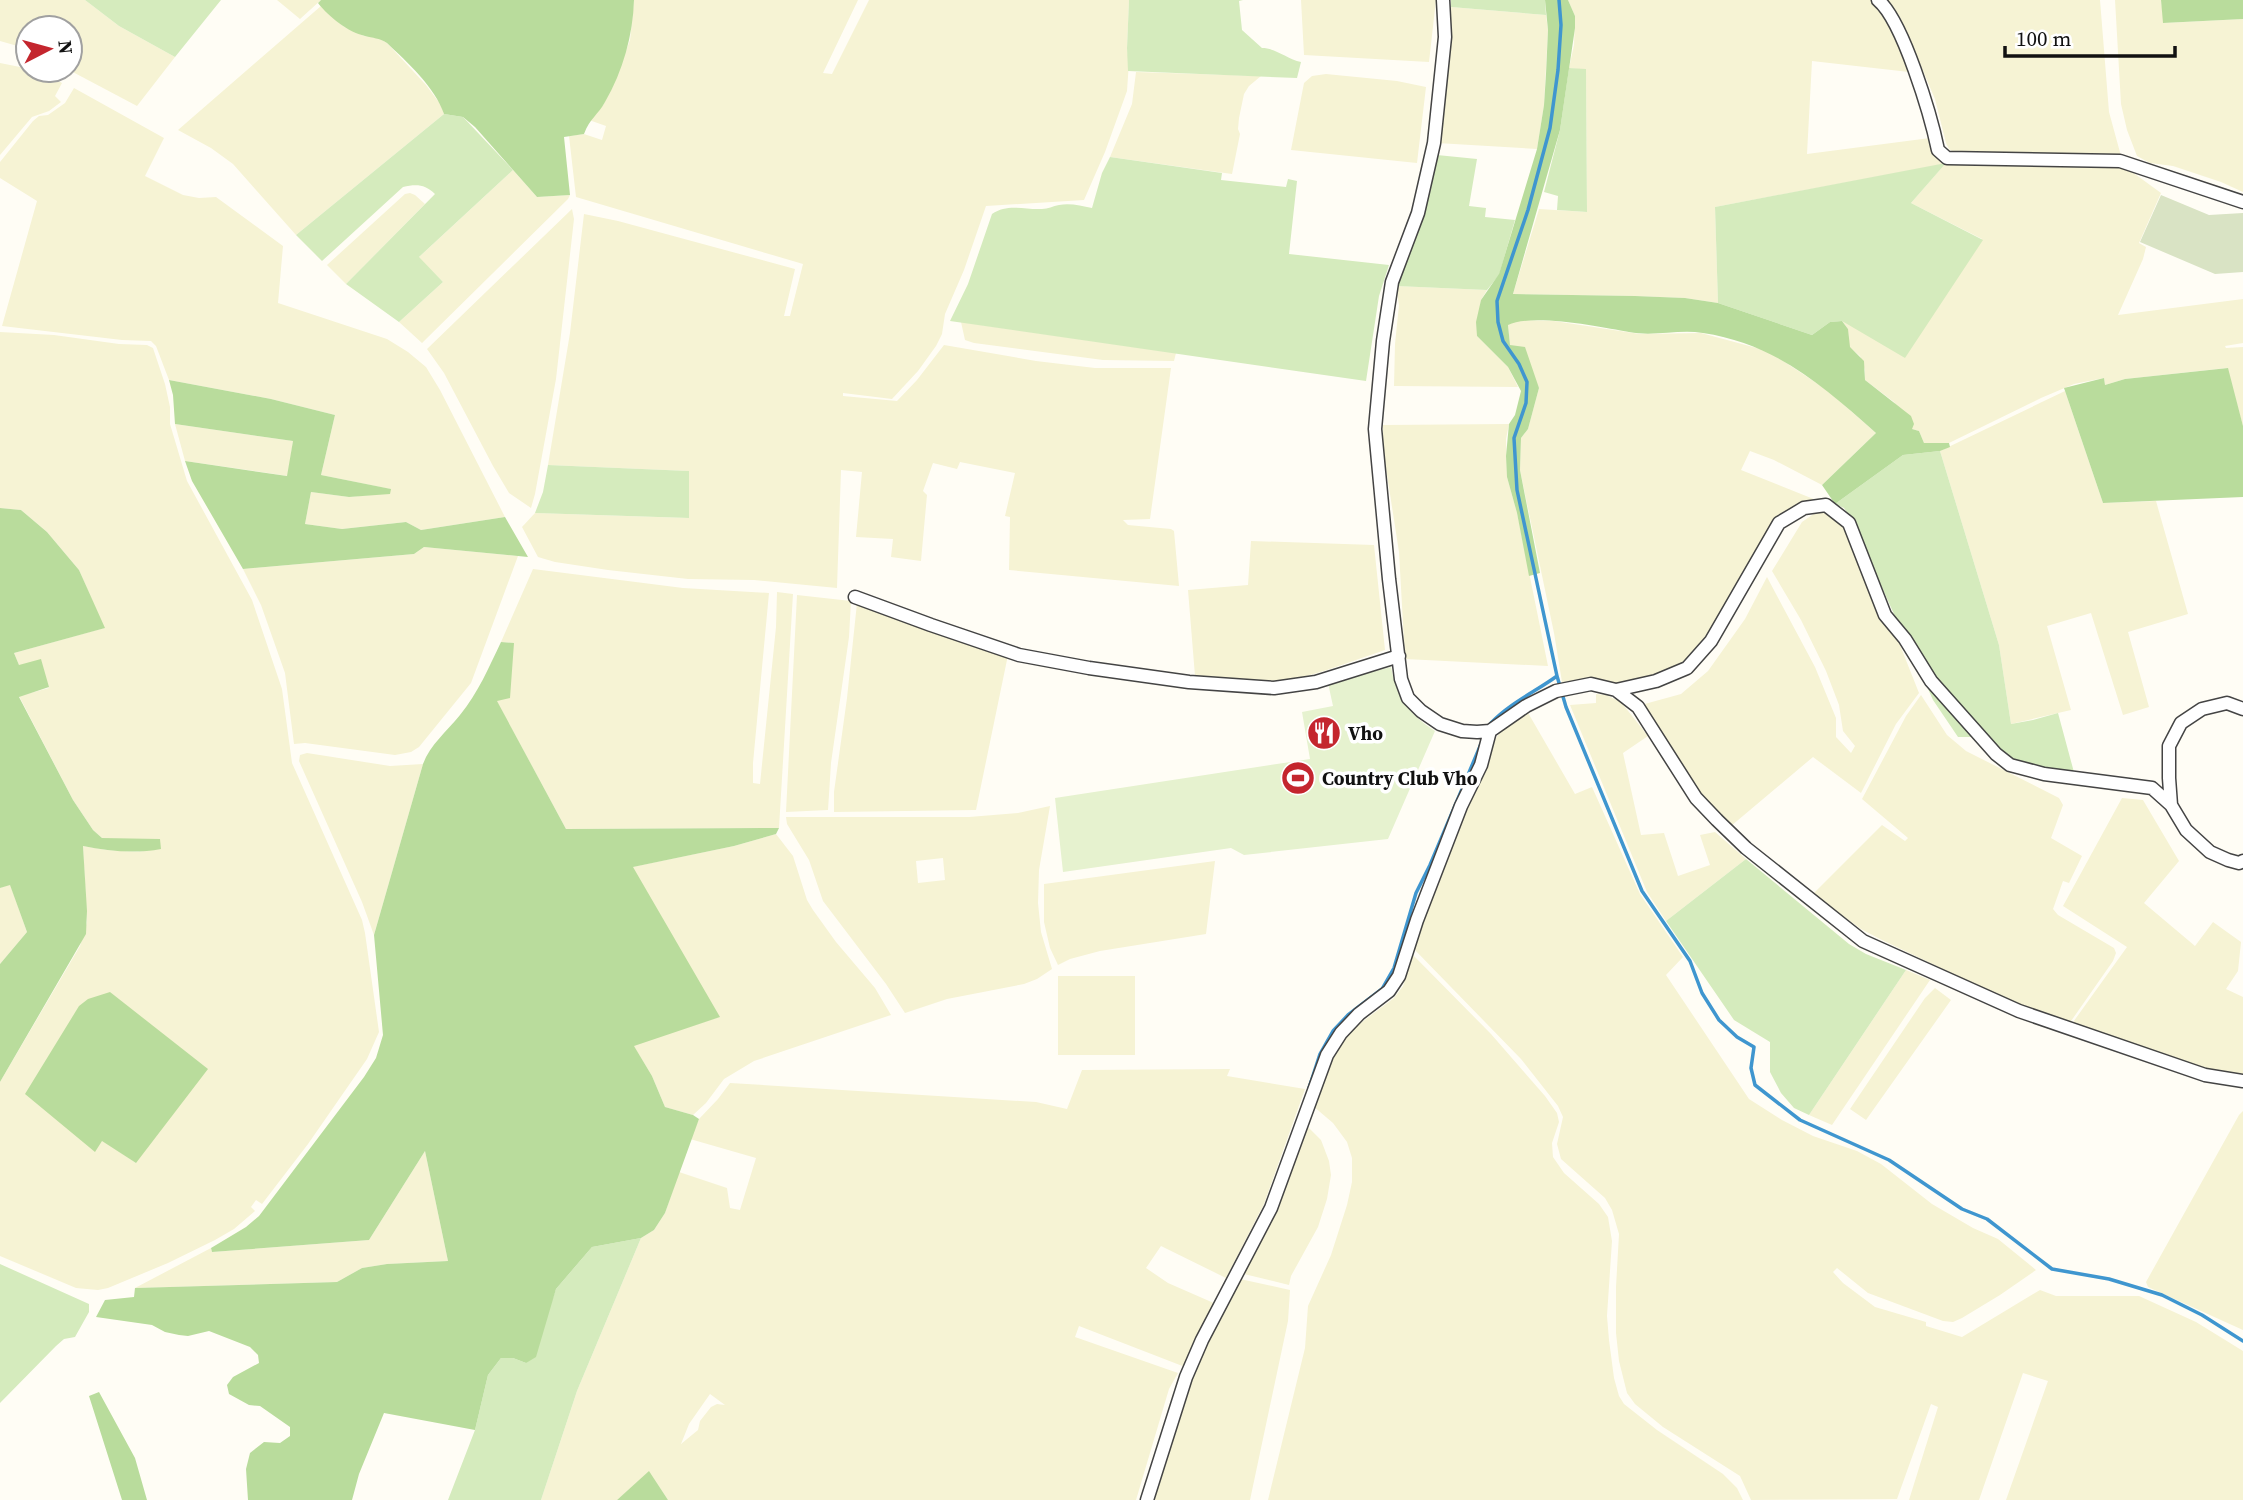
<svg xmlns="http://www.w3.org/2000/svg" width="2243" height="1500" viewBox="0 0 2243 1500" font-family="'Source Serif 4',serif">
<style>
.farmland{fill:#f6f3d4;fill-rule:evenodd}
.green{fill:#d5ebbd}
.forest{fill:#b9dc9c}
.cemetery{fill:#d9e3c4}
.pitch{fill:#e6f2cf}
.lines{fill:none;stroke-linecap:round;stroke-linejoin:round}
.stream{stroke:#3f96cf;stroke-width:3.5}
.minor-casing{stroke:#444;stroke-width:15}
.minor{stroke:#fff;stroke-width:12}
.labels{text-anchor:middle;stroke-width:7;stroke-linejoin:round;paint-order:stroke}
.poi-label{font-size:19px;font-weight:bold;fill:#111;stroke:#fff;text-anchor:start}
</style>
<rect width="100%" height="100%" fill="#fffdf5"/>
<path class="farmland" d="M0,0h85l34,26 56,31 -38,49 -68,-36 1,-42h-42v21l-28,-8z
M277,0h44l-21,19z
M634,0h224l-35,73 9,1 37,-74h260l-2,48 2,14 -2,29 -22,61 -21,48 -98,6 -22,64 -19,44 -3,20 -6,12 -18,25 -26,28 -49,-6v3l54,5 20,-21 27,-35 92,16 59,7h76l-21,151 -27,1 5,5 43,4 3,2 5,55 -170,-16 1,-53 -5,-1 10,-43 -55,-11 -3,7 -24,-6 -10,28 4,4 -6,66 -30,-4 2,-18 -37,-2 6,-65 -21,-2 -4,118 -83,-8 -66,-1 -80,-9 -53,-8 -17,-5 -16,-30 13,-14 153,5 1,-47 -141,-6 22,-132 14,-119 34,7 177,48 -11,47h6l13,-52 -227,-67 -7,-61 15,-2 18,6 4,-14 -17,-6 14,-15 9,-17 18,-48z
M1301,0h135l-7,62 -125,-7z
M1568,0h306l20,27 15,45 -97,-11 -5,93 123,-16 5,13 175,14 18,4 33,24 -22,50 7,4 -3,12 -25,56 125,-16v44l-18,3 1,2 17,-1v79l-16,-58 -102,11 -20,6 -1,-7 -30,6 -33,14 -92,45h-25l-5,-12 -7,-2 -18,-27 -29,-22v-10l-5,-14 -11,-9 -1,-18 -6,-8 140,-82 -71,-36 34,-39 -230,43 3,96 -33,-5 -50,-2 -122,-2 26,-85 48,3 -1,-142 -17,-2 5,-23 1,-29z
M1885,0h215l9,112 12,44 -166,-3 -6,-4 -3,-6 -11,-44 -35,-82z
M2115,0h46l3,23 79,-4v173l-22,-10 -48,-16 -23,-3 -13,-7 -10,-26 -6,-26z
M321,6l22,20 21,10 15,2 8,5 39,42 15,20 3,9 -148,121 -63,-71 -22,-16 -33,-18z
M1451,7l95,8 2,15 -4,75 -7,44 -100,-6z
M0,63l20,4 8,-2v5h12l22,13 -7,13 6,6 -12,9 -17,6 -32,38z
M1136,72l125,4 -12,10 -5,8 -5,24 -1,11 2,5 -8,40 -122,-17 22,-53z
M1326,74l71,7 29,6 -9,76 -126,-13 13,-67 8,-7z
M74,88l90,50 -19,38 38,19 16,3 17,-1 67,49 -5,57 109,36 21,13 18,15 14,23 65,127 -84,13 -15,-8 -64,7 -37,-5 6,-32 38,5 41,-4v-4l-69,-14 14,-60 -64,-16 -102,-19 -13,-34 -5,-5 -29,-1 -120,-14 35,-125 -37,-23v-16l33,-41 6,-5 9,-1 17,-12z
M513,170l24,27 33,-2 -2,4 -146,144 -23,-21 44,-40 -25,-24z
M410,193l5,2 10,9 -79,80 -19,-19 78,-71z
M572,209l2,10 -18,160 -21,115 -4,14 -22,-15 -16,-27 -49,-93 -17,-24z
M1396,286l91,4 -6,10 -4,36 31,31 10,20 -124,-1 1,-42 4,-39z
M1518,320l36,1 86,13 61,-1 67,18 59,39 49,43 -54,52 -48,-25 -24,-9 -9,19 80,32 -27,11 -10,-2 -11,17 -36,73 -53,68 -66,15 -28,-5 -28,3 -8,-49 -34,-163 1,-32 7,-9 11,-41 -29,-42 -2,-22z
M961,322l215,31 -2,8 -71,-1 -129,-17 -9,-3z
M0,332l54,3 65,9 28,1 6,3 12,36 5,23v17l17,57 65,119 30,89 10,74 70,157 3,13 14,99 -12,27 -59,85 -46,60 -6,-4 -5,7 4,4 -21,18 -19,11 -47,23 -60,25 -10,2 -22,-2 -76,-32v-174l80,-136 7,-24 -4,-76 24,4 31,2 23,-4 -59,-10 -9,-8 -20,-30 -54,-104 30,-8 -30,-23 -5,-12 90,-25 -25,-58 -32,-38 -26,-22 -21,-2zM110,992l26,171 -34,-23 -7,11z
M2065,391l38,112 53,-2 32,113 -60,18 21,75 -26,8 -32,-102 -44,13 24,84 -60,14 -12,-79 -59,-194z
M175,424l118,17 -5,35 -103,-15z
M1509,424l-3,15 1,38 10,36 31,153 -143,-7 -6,-107 -16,-103v-24z
M1823,512l7,1 14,11 54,116 21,53 -23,31 -35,69 -48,-36 -82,69 -31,-31 -59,-90 40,-11 27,-23 37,-52 22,-42 48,90 21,51v19l15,16 4,-7 -12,-15 -4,-26 -13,-34 -25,-51 -29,-49 30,-49 13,-9z
M1251,541l123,4 11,105 -58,20 -27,8 -23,3 -82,-5 -7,-86 60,-5z
M424,547l94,9 -47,127 -52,64 -8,5 -16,3 -90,-12 -11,1 -9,-71 -24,-68 -18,-36 171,-15z
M533,569l150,19 86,5 -16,170v20l7,1 16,-157 1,-35 16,2 -14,234 -213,1 -70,-129 17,-57 -12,-1z
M797,595l54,6 -2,36 -18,126 -3,47 -42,2z
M857,603l151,52 -32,155 -142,2v-20l13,-94z
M1596,694l10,1 15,7 27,34 -25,17 18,82 23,-2 14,43 32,-11 -10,-30 15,-3 31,27 -80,62 -19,-29 -77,-187 26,-2z
M1921,695l26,40 19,16 93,47 4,7 -12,33 31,18 -13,27 -6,-2 -10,28 5,6 56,33 2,5 -3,8 -44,63 -53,-20 -136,-65 -19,-10 -48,-35 69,-69 23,16 3,-3 -46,-39 44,-83z
M1527,711l48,83 17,-7 48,107 43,63 -17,18 83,124 33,21 31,16 44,15 24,13 51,40 41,24 25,11 38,31 -36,25 -38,23 -9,4 -10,-1 -75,-28 -31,-25 -4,4 10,11 32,24 51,15v4l36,11 78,-47 16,6h83l57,26 47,29v149h-237l42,-119 -25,-8 -44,127h-70l29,-93 -7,-3 -34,95 -146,1 -11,-24 -77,-49 -28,-23 -8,-11 -8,-32 -3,-28v-46l3,-53 -7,-24 -7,-12 -44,-39 -4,-15 6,-27 -5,-11 -37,-47 -108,-111 10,-32 72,-176 6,-10z
M307,753l83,13 33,-2 -49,171 -12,-33 -63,-141 1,-6z
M2122,798l21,2 36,61 -35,42 51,43 18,-24 28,20 -3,29 -12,18 17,8v79l-27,-1 -145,-50 56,-78 -64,-41z
M1050,806l-11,64 -1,33 3,29 11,37 -15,10 -13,5 -77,15 -42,14 -19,-29 -63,-83 -14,-41 -22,-36 -1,-7h183l49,-4zM943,858l2,22 -27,3 -2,-22z
M776,834l17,22 14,44 6,10 23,32 39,46 16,27 -137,46 -30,18 -18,24 -13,12 -28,-8 -13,-31 -19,-31 86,-28 -87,-150 102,-21z
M1215,861l-9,73 -106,17 -30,8 -12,6 -8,-17 -6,-26v-38z
M10,884l17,48 -27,32v-76z
M1413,955l78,79 54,62 12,17 2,9 -7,21 1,14 11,16 35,31 9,13 4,24 -5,75 2,24 5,38 5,18 5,8 33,26 66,44 14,14 6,12h-475l37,-152 3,-42 23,-51 16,-50 5,-23v-24l-5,-16 -14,-19 -20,-17 16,-46 17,-26 48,-36 9,-12z
M1906,970l24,10 -98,145 -23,-10z
M1058,976h77v79h-77z
M1935,988l16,12 -85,120 -16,-11 75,-111z
M1230,1069l-3,7 78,13 -41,115 -38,74 -65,-32 -15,22 22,15 48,21 -31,63 -106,-41 -4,11 103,36 -9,16 -33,111h-468l-19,-28 -32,28h-76l36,-109 64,-153 13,-8 11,-17 14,-41 48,16 3,20 10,2 16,-52 -66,-19 9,-20 19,-20 12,-16 306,19 31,7 15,-39zM710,1394l15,11 -8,-1 -6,3 -11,14 -2,9 -17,14 8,-20z
M2243,1111v219l-95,-43 -2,-5 93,-167z
M1306,1125l15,15 8,21 2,14 -4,24 -9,28 -27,49 -2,9 -45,-11 33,-64z
M425,1151l23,110 -61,3 -25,4 -25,14 -202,6 76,-40 1,4 157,-12z
M1240,1279l50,11 -2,31 -38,179h-97l28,-96 28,-67z"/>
<path class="green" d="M85,0h136l-46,57 -56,-31z
M1129,0h114l-4,1 3,29 20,18c14,0 25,11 39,14l-4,16 -169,-7 -1,-23z
M1451,0h94l1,15 -95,-8z
M1569,68l17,1 1,143 -30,-2 1,-14 -14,-4 16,-62z
M444,114l19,3 50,53 -94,87 24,25 -44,40 -53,-38 89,-90c-10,-10 -19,-10 -32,-7l-81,74 -26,-26z
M1437,155l40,4 -8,47 17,2 -1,9 30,3 -16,55 -12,15 -91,-4c16,-43 33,-85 41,-131z
M1110,157l112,16 -1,7 65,7 2,-8 9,2 -8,73 100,11 -10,31 -13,85 -416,-60 18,-37 24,-70c16,-11 32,-4 50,-5 6,0 11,-3 17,-4 12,-2 22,1 33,3l10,-35z
M1946,163l-35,40 72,37 -78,118 -63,-37 -12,1 -18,13 -94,-32 -3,-96z
M1940,451l59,194 12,79 22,-4 25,-7 17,63 -45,-8 -31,-14 -22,-17h-19l-25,-37 -83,-183 -6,-9 -9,-4 68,-49z
M548,465l141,6v47l-154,-5 8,-21z
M1746,859l103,85 17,10 40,16 -97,145 -15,-7 -13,-15 -11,-21v-30l-36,-22 -68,-99z
M641,1238l-64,153 -36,109h-93l27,-70 13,-55 13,-17h12l13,5 21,-48 9,-26 36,-42z
M0,1264l89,40v8l-14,25 -11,2 -8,7 -56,57z"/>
<path class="forest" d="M321,0h313c-1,35 -11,71 -29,102 -7,13 -15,16 -21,32l-20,3 6,58 -33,2 -62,-70 -12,-10 -19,-3c-9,-27 -37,-52 -57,-71 -8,-5 -14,-5 -22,-7 -17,-4 -36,-19 -47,-33z
M1545,0h23l7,16v12l-15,102 -47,164 122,2 50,2 33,5 94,32 18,-13 12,-1 6,8 2,18 14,14 1,19 46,36 3,8 -2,5 7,2 5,12h25l1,4 -10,4 -37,4 -68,49 -13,-19 54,-52c-53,-47 -100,-89 -173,-100 -25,-4 -49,4 -74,-1 -28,-5 -97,-19 -121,-7l2,20 15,2 14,41 -11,41 -7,9 -1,32 20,103 -11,3 -12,-63 -10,-36 -1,-21 3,-32 6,-9 6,-24 -13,-24 -31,-31 -1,-14 5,-22 18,-26 38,-125 7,-44 2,-31 2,-44z
M2161,0h82v19l-80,4z
M2228,368l15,58v71l-140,6 -39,-115 40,-10 1,7 20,-6z
M169,380l102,19 64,16 -14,60 70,14 -1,5 -41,3 -38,-5 -6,32 37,5 64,-7 15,8 84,-13 23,40 -104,-10 -10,7 -171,15 -51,-88 -7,-20 102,15 6,-35 -118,-17 -2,-29z
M0,508l21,2 26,22 32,38 26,58 -91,25 5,12 22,-6 8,28 -30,10 54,103 20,30 9,8 58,1 1,10c-26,5 -53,2 -78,-3l4,65 -1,23 -86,148v-118l27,-32 -17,-47 -10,3z
M501,642l13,1 -4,55 -13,3 69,128 213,-1 -3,6 -42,12 -101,21 87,150 -86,29 18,30 13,31 28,8 6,4 -34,94 -11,17 -13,8 -49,9 -36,42 -20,68 -10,6 -13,-5h-12l-13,17 -13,55 -91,-17 -25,61 -7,26h-104l-2,-31 4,-16 14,-11 16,1 10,-7v-9l-30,-21 -11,-1 -20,-11 -2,-9 6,-8 26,-14 -1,-8 -8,-8 -41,-16 -21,5 -9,-1 -14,-3 -13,-7 -56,-8 9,-17 29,-3 1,-9 202,-6 25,-14 25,-4 61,-3 -23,-110 -56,89 -157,12 -1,-4 35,-21 13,-11 105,-139 12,-19 7,-23 -9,-100 49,-171c7,-19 24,-33 37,-49 18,-22 29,-48 41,-73z
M110,992l98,77 -72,94 -34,-22 -7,11 -70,-58 54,-88 9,-7z
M99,1392l36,66 12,42h-25l-33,-104z
M649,1471l19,29h-51z"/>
<path class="cemetery" d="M2161,195l48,20 34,-2v59l-28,2 -75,-32z"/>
<path class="pitch" d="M1391,667c6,31 18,47 44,64l-47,108 -144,16 -13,-7 -168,24 -8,-74 255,-39 -8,-47 31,-6 -5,-23z"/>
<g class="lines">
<path class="stream" d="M1559,0l2,25 -3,45 -8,58 -22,82 -31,91 1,21 5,19 16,23 8,18 -1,21 -12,35 3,52 40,186 9,31 76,184 48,70 12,32 17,27 18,17 17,10 -3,21 4,17 45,35 89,40 73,49 25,10 65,50 57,10 53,16 40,20 41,26
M1491,723c19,-20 44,-31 66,-47
M1309,1088l11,-34 13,-23 15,-16 34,-26 12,-21 22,-75 14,-28 51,-121"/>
<g class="minor-casing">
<path id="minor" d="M1443,0l2,37 -11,106 -16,70 -26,69 -9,59 -8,88 14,150 12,100 7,19 13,13 19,13 22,7 15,1 13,-1 36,-25 30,-15 35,-7 25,6 22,17 58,91 21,22 29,28 117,93 156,70 186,64 38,6
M1878,0c25,21 53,116 60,150l9,8 173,3 123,41
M855,597l76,28 88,30 70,13 100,14 85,6 42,-6 83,-26
M1616,690l40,-9 31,-13 24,-27 68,-118 25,-15 22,-3 23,18 36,92 20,24 26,42 65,73 14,11 34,9 108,14 19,17
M2243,709l-16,-6 -25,6 -21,14 -12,23v32l2,27 15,25 24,22 18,8 11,3 4,-2
M1147,1500l39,-123 16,-37 69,-132 56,-153 14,-22 18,-19 30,-23 10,-15 18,-56 44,-114 20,-41 9,-34"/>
</g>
<use href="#minor" class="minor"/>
</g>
<defs>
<g id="restaurant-disc" transform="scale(1.75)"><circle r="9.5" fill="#c4262e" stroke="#fff"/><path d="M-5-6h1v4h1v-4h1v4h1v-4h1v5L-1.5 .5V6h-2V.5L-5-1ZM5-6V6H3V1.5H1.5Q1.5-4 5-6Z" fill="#fff"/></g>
<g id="stadium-disc" transform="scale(1.75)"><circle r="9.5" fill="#c4262e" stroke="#fff"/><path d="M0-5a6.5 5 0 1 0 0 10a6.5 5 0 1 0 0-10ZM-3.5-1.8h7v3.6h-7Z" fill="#fff"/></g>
</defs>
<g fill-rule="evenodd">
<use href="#restaurant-disc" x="1324" y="733"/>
<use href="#stadium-disc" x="1298" y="778"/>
</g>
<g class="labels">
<g class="poi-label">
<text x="1348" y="740">Vho</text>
<text x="1322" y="785">Country Club Vho</text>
</g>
</g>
<g transform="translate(49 49) rotate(84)"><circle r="33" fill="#ffffff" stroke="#a0a0a0" stroke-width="2"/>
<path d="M0-5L12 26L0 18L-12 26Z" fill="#c4262e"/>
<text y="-10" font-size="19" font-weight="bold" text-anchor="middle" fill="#111111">N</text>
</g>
<path d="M2005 46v10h170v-10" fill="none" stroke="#111111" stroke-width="3.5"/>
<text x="2016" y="46" font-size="21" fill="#111111" stroke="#ffffff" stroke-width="5" paint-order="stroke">100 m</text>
</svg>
